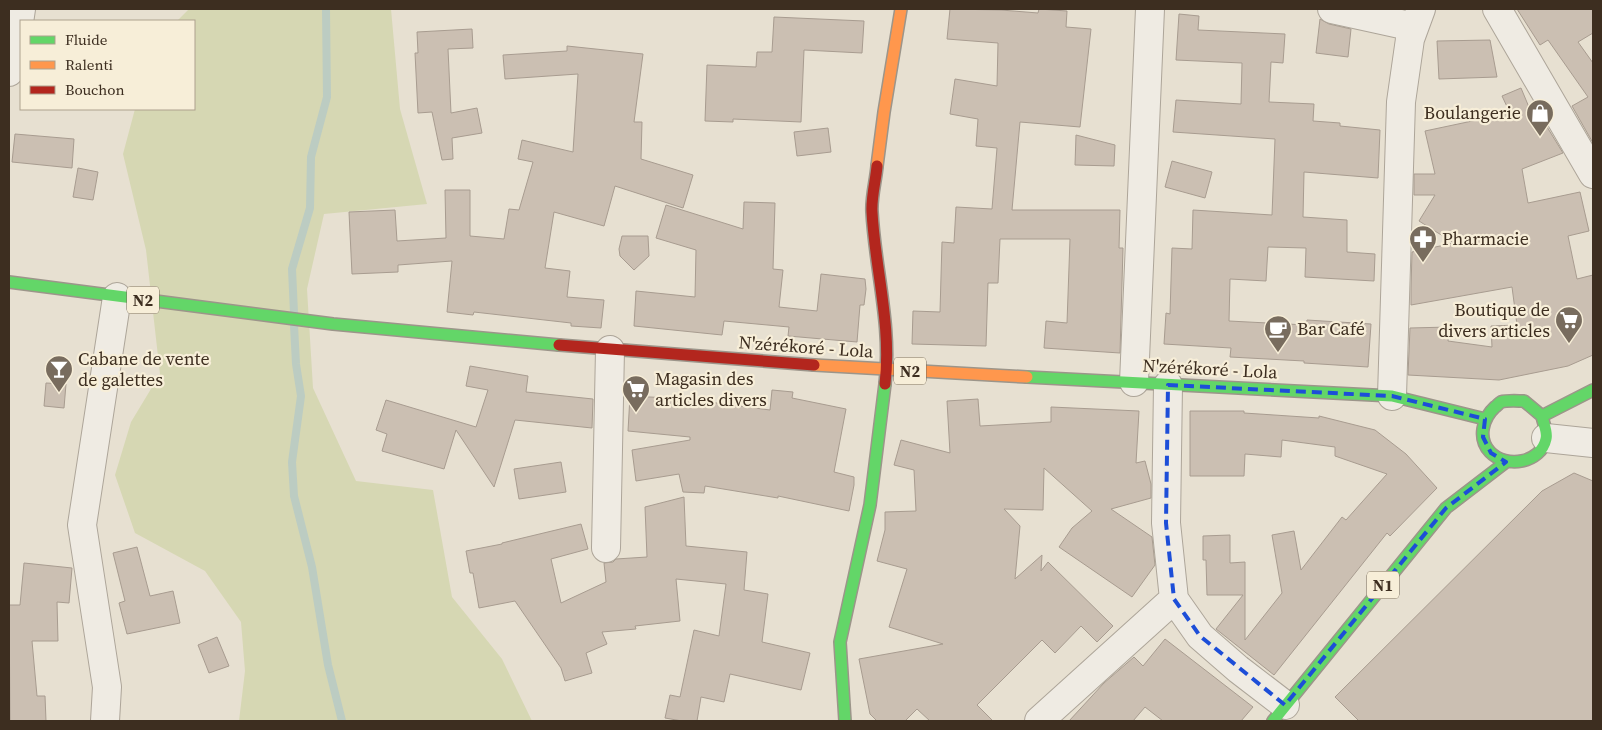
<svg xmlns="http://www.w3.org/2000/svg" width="1602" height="730" viewBox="0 0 1602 730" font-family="'Source Serif 4',serif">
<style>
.green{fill:#d6d7b3}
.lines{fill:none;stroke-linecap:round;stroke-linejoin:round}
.stream{stroke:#bcccc2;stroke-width:8}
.building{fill:#cbbfb2;stroke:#a89c90}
.street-casing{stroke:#ada599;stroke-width:30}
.fast-casing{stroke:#9c958a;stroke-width:14}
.slow-casing{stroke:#9c958a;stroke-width:14}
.jam-casing{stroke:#9c958a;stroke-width:14}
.street{stroke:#efebe3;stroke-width:28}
.fast{stroke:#63d668;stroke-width:11}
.slow{stroke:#ff974d;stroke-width:11}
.jam{stroke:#b3261e;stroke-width:11}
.marked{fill:none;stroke:#1d4ed8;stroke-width:4;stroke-dasharray:10 6;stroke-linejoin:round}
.labels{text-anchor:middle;stroke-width:4.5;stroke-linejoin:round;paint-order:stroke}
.shield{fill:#f7eed8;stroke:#756857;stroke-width:1}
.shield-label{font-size:16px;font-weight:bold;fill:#3d2e20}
.poi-label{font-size:18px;fill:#3d2e20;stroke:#f7eed8;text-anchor:start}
.street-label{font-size:18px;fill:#3d2e20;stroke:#f7eed8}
</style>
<rect width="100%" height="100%" fill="#e7e0d1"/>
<path class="green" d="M189,9h202l9,100 27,95 -103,10 -17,75 6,99 43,93 77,9 19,107 50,62 30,62h-293l6,-50 -4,-49 -36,-51 -70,-38 -20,-58 16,-53 29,-48 -14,-124 -23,-96 12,-45h59v-88h-17z"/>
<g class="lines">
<path class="stream" d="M294,313l-2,-44 18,-61 1,-51 16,-60 -1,-88
M294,325l2,39 5,32 -9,66 2,34 18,71 16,98 14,56"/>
</g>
<path class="building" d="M950,9l51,1 37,3 1,-4 28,2 -1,16 25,2 -11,98 -60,-5 -8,88h108l-1,38h4l-3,105 -76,-5 2,-27 21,2 3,-84h-70l-2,44h-10l-2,63 -74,-2 1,-33 27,1 2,-70 12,1 2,-36 36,2 5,-61 -21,-2 2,-27 -28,-5 5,-35 42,7 1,-43 -51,-4z
M1517,9h76v24l-15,9 15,21v80l-21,-37 16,-9 -40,-57 -8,5z
M1179,14l20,2 -1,14 87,4 -2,29 -12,-1 -2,40 45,2 -1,17 27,2v3l40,4 -2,48 -74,-6 -1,45 44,3v32l28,2 -1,27 -69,-4 1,-29 -38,-1 -2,34 -36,-2 -1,42 77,4 1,-5 64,4 -3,43 -64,-4v-2l-74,-4 1,-9 -67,-4 2,-31 4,1 2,-66 20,1 1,-39 79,5 3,-76 -102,-7 3,-32 65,4 1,-41 -66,-3z
M774,17l90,4 -2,32 -58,-3 -3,72 -68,-3v3l-28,-1 2,-56 49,2 1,-15h15z
M1320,19l9,5 22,5 -3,28 -32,-4z
M472,29l1,19 -25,1 3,64 26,-5 5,25 -30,5 1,21 -11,1 -10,-48 -14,1 -3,-60h3l-1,-21z
M1490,40l7,37 -58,2 -2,-38z
M567,46l76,8 -9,68h8l-1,37 52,16 -10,33 -68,-22 -11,40 -50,-14 -9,56 25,3 -3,26 37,3 -3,28 -30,-2v-3l-97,-11 -1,3 -26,-3 5,-51 -54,4v7l-46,2 -3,-62 46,-2 2,31 49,-3 -1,-48h25v46l34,3 5,-30 10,1 14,-48 -15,-3 4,-19 51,12 5,-78 -73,5 -2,-24 64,-4z
M1521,88l10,24 5,-1 4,13 4,-2 19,31 -41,16 6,34 52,-11 9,39 -21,5 9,43 16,-4v80l-25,11 -69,14 -91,-5 2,-47 39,-1 -1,14 44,6 -1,-21 26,-1 -5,-38 -101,18v-16l1,-37 42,-9 -35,-22 16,-26h-21v-21h21l-10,-43 85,-18 -8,-17z
M828,128l3,24 -34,4 -3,-24z
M15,134l59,5 -2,29 -60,-6z
M1076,135l39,10 -1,21 -39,-1z
M1172,161l40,11 -7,26 -40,-11z
M78,168l20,4 -5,28 -20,-3z
M744,202l31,1 -2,66 10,1 -4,37 38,4 4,-37 44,5 1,10 -2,16h-4l-3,37 -69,-6 1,-9 -65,-6 -2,14 -88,-9 2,-35 59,6 1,-47 -40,-12 10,-33 77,24z
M622,236h26l1,20 -15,14 -14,-14 -1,-7z
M470,366l58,10 -2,16 67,7 -1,29 -77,-8 -21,67 -38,-57 -12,39 -62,-18 5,-17 -11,-4 10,-30 90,27 12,-37 -22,-4z
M46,383l20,1 -2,24 -20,-2z
M772,390l21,2 -1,6 54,11 -12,63 20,5v8l-5,26 -71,-15v2l-73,-12 -1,7 -21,-1 -4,-18 -43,7 -4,-31 58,-10v-3l-62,-6 2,-35 79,4v2l61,8z
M978,399l2,27 71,-4v-15l88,4 -3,52 9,-2 6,23v14l-40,11 41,28 3,28 -23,32 -73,-50 13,-19 20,-17 -48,-43 -1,42 -39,-1 16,17 -5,53 27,-24 -1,16 7,-9 65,64 -16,16 -16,-16 -26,27 -13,-13 -65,65 16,16h-63l-13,-12 -12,12h-28l-7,-7 -11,-55 84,-15 -54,-17 18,-58 -30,-8 8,-31v-18l31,-1 -2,-41 -20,-5 7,-25 49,13 -3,-52z
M1190,411h54v2l75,5v-2l56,14 31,24 31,34 -47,48 -3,-3 -113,142 -58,-46 27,-34h-36l-1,-35h-3v-24l27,-1v28l15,-1v78l37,-47 -10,-58 22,-4 7,39 41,-53 4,3 41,-46 -52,-18v-9l-53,-7 -1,17 -36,-3 -1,22h-54z
M561,462l5,30 -47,7 -5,-30z
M1574,473l19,8v240h-234l-24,-24 207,-206z
M684,497l2,49 61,6 -3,38 24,4 -6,48 48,11 -9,37 -71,-16 -6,28 -23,-5 -4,24h-15l-17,-3 5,-23 10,2 14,-67 25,6 7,-52 -50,-5 4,42 -45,5 1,3 -34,3 5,12 -21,9 6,20 -27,8 -4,-13 -46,-67 -36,7 -6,-35h-3l-4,-22 36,-7v-1l79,-19 7,25 -37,10 10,44 45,-21 -2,-19 9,-1 3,-3 31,-2 -2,-50z
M137,547l13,49 23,-5 7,32 -53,11 -8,-31 6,-2 -12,-48z
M24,563l48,5 -3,35 -12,-1 1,39h-26l5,55h8l1,25h-36l-1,-116h11z
M217,637l12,29 -20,7 -11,-28z
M1165,639l88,68 -12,14h-78l-18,-14 -12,14h-64l35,-38 30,-26 9,9z"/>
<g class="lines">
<g class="street-casing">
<path id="street" d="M1332,9l82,18
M1497,9l96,165
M9,72l8,-36 4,-27
M1134,382l16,-373
M1168,385l-2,138 8,76 26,37 38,33 47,36
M1392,396l9,-294 9,-63 11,-30
M1546,438l47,5
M606,548l4,-198
M105,721l2,-34 -25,-162 35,-228
M1039,721l135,-122"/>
</g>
<g class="fast-casing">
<path id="fast" d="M9,282l324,42 226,21
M1027,377l365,19 93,23
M1524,401l18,15c1,7 6,16 4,23 -5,24 -40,30 -56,13 -13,-14 -7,-34 5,-45 2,-1 4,-4 6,-5 6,-2 17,-1 23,-1z
M1542,416l51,-26
M845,721l-5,-79 30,-137 15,-121
M1273,721l173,-213 60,-46"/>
</g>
<g class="slow-casing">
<path id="slow" d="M877,166l7,-54 17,-103
M814,365l213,12"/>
</g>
<g class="jam-casing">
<path id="jam" d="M877,166c-1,14 -6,31 -5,46 3,57 20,114 13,172
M559,345l255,20"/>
</g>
<use href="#street" class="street"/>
<use href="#fast" class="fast"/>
<use href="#slow" class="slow"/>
<use href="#jam" class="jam"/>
</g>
<path class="marked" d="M1168,385l224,11 93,23 -2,18 8,16 15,9 -60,46 -161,197 -85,-69 -26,-37 -8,-76z"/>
<defs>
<g id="shop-pin" transform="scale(1.4375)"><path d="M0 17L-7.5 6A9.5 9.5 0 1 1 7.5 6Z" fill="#786c5e" stroke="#f7eed8"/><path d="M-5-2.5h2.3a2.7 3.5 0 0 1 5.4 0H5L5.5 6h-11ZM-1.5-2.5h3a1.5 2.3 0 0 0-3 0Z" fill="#fff"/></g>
<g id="pharmacy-pin" transform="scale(1.4375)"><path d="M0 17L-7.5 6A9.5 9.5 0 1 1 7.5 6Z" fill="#786c5e" stroke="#f7eed8"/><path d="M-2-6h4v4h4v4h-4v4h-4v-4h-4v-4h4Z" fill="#fff"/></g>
<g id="supermarket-pin" transform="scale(1.4375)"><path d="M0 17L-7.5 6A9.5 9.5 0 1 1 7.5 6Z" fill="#786c5e" stroke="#f7eed8"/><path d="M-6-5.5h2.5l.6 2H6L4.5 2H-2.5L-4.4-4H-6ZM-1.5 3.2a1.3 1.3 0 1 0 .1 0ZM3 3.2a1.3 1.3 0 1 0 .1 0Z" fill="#fff"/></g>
<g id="cafe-pin" transform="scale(1.4375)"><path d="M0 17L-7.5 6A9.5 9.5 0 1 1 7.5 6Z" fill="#786c5e" stroke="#f7eed8"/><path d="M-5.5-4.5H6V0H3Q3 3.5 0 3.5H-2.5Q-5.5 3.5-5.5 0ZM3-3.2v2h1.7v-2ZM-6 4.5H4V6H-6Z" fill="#fff"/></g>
<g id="bar-pin" transform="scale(1.4375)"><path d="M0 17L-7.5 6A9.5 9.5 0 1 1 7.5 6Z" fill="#786c5e" stroke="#f7eed8"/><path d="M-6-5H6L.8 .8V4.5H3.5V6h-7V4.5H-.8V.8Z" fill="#fff"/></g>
</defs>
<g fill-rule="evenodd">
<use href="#shop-pin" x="1540" y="113"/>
<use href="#pharmacy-pin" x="1423" y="239"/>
<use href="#supermarket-pin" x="1569" y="320"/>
<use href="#cafe-pin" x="1278" y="329"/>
<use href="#bar-pin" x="59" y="369"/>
<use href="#supermarket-pin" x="636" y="389"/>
</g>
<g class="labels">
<g class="shield">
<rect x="127" y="286.5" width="32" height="27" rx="4"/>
<rect x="894" y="357.5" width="32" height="27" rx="4"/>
<rect x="1367" y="571.5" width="32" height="27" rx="4"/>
</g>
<g class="shield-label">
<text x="143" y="306">N2</text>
<text x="910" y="377">N2</text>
<text x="1383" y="591">N1</text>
</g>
<g class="poi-label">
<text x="1521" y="119" text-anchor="end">Boulangerie</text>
<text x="1442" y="245">Pharmacie</text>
<text x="1550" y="316" text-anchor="end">Boutique de<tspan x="1550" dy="21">divers articles</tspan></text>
<text x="1297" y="335">Bar Café</text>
<text x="78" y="365">Cabane de vente<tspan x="78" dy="21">de galettes</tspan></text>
<text x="655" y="385">Magasin des<tspan x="655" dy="21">articles divers</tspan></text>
</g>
<g class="street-label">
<text transform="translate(806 347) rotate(4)" y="6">N'zérékoré - Lola</text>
<text transform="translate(1210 369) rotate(3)" y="6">N'zérékoré - Lola</text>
</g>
</g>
<rect width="1602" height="730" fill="none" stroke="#3d2e20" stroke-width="20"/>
<rect x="20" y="20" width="175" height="90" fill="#f7eed8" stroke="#ada18e"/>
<rect x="30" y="36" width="25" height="8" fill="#63d668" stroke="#ada18e"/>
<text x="65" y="45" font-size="15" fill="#3d2e20">Fluide</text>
<rect x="30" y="61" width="25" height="8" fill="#ff974d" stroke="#ada18e"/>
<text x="65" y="70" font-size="15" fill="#3d2e20">Ralenti</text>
<rect x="30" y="86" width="25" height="8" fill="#b3261e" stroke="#ada18e"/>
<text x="65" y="95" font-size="15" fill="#3d2e20">Bouchon</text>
</svg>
